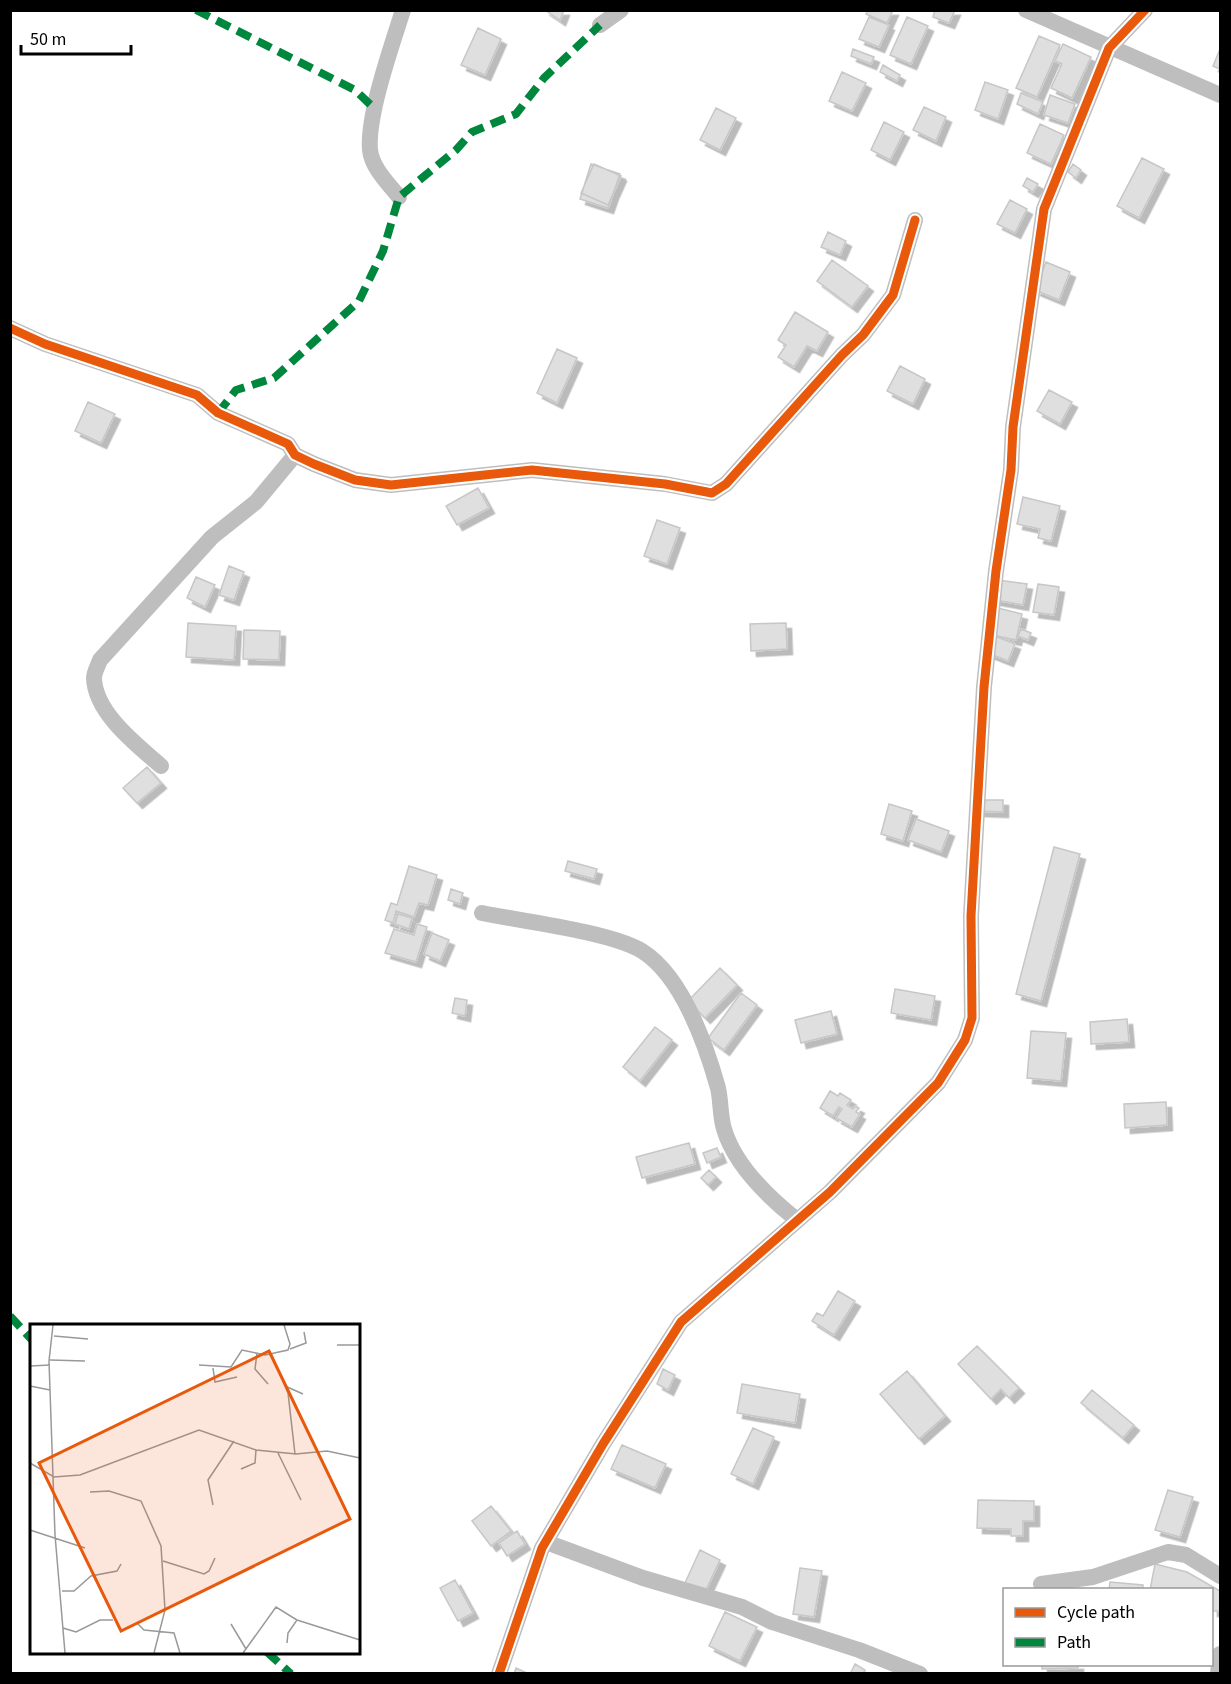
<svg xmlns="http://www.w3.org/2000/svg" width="1231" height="1684" viewBox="0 0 1231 1684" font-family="'Source Sans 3',sans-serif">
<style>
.building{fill:#dfdfdf;stroke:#c7c7c7;stroke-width:1.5;filter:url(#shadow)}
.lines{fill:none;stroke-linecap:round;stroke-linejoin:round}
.street{stroke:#bebebe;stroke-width:16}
.quiet{stroke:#00873e;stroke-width:8;stroke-dasharray:15 8;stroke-linecap:butt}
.cycleway-casing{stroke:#fff;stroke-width:13}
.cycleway{stroke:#e8590c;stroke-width:9}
.inset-road{fill:none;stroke:#999;stroke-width:1.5}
.view{fill:#e8590c;fill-opacity:0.15;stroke:#e8590c;stroke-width:3}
.inset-edge{fill:none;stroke:#000;stroke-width:3}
</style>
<defs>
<filter id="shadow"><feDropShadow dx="5.5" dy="5.5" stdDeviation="0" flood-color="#0004"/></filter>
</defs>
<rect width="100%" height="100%" fill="#fff"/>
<path class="building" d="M545,10h19l-4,10z
M868,10h25l-6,13 -21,-9z
M935,10h20l-6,13 -16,-6z
M869,17l20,8 -10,22 -20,-8z
M907,17l21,9 -17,38 -21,-9z
M478,28l23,11 -16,36 -24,-10z
M1039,36l21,9 -23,52 -21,-9z
M1063,44l28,13 -19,41 -21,-10 11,-24 -7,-3z
M853,49l21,8 -3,7 -20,-8z
M1220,49v20l-7,-3z
M883,65l17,10 -3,6 -17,-9z
M842,72l24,11 -14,28 -23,-10z
M985,82l23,8 -10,29 -23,-9z
M1021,93l22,9 -5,12 -21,-10z
M1050,95l25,9 -7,19 -24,-8z
M924,107l22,10 -10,24 -23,-11z
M716,108l20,10 -16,32 -20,-10z
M884,122l20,10 -14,28 -19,-10z
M1040,124l24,11 -13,29 -24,-11z
M1142,158l22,11 -25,49 -22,-12z
M591,164l29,10 -12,34 -28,-9z
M594,164l27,12 -13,29 -27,-12z
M1073,164l8,6 -5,8 -8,-6z
M1027,178l11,6 -5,8 -10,-6z
M1010,200l17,9 -12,24 -18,-9z
M828,232l18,9 -6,14 -19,-8z
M832,260l36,26 -16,21 -35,-26z
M1046,262l24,10 -11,28 -24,-10z
M795,312l33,20 -11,19 -10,-5 -13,21 -16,-10 8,-12 -8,-5z
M557,349l20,9 -20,45 -20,-10z
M900,366l25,13 -12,25 -26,-13z
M1049,390l23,12 -12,22 -23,-13z
M88,402l27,12 -14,29 -26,-12z
M478,488l11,20 -32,17 -11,-19z
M1023,497l37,9 -9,35 -13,-3 2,-9 -23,-5z
M657,520l23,8 -13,36 -23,-8z
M229,566l15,6 -10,28 -15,-5z
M196,577l19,8 -10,22 -18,-9z
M998,580l29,4 -4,21 -28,-5z
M1038,584l21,3 -5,28 -21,-3z
M998,608l24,6 -6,26 -24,-5z
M188,623l48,3 -2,34 -48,-3z
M786,623l1,26 -36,2 -1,-27z
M1021,629l10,4 -3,7 -10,-4z
M244,630l36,1 -1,29 -36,-1z
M995,636l20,8 -7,17 -20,-8z
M147,767l14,16 -24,20 -14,-15z
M977,800h26v12l-26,-1z
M889,804l23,7 -9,30 -22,-7z
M916,819l33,12 -8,21 -33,-12z
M1054,847l26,7 -39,147 -25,-7z
M568,861l29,8 -3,10 -29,-8z
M409,866l28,9 -9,30 -9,-2 -5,14 -18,-6 -3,12 -8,-3 6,-17 6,2z
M451,889l12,4 -3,11 -12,-4z
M398,914l14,4 -3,11 -14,-5z
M417,924l10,3 -11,35 -31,-9 9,-24 20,6z
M432,933l17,7 -9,21 -16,-7z
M720,968l17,17 -32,33 -17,-17z
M895,989l40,7 -4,24 -40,-7z
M741,993l16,12 -33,45 -16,-12z
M455,998l12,2 -2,16 -13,-3z
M831,1011l6,23 -36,9 -6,-23z
M1127,1019l2,23 -38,2 -1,-22z
M655,1027l17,13 -32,41 -17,-14z
M1031,1031l35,2 -5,48 -34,-3z
M830,1091l8,5 2,-3 11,7 -4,5 6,4 2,-3 4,2 -3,4 4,2 -8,13 -16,-9 6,-9 -3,-2 -6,9 -13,-8z
M1166,1102l1,23 -42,3 -1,-24z
M689,1143l6,21 -53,14 -6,-21z
M717,1148l4,9 -14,6 -4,-10z
M709,1170l7,7 -8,8 -7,-7z
M838,1291l17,10 -21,34 -22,-14 5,-8 6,3z
M977,1346l42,42 -10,10 -8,-9 -10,10 -33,-35z
M663,1369l12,6 -7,15 -11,-6z
M907,1371l38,45 -26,23 -39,-45z
M742,1384l58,10 -5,29 -58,-10z
M1092,1390l42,35 -11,13 -42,-35z
M753,1428l21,9 -21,47 -22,-10z
M622,1445l44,19 -11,24 -44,-19z
M1168,1490l25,7 -13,40 -25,-7z
M978,1500l56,1v20h-11v15h-12v-7l-34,-1z
M491,1506l20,25 -20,15 -19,-25z
M517,1531l8,13 -18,12 -8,-13z
M700,1550l20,10 -15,32 -20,-9z
M1155,1564l32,8 33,19v20h-8v-21h-62z
M800,1568l22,3 -8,46 -21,-3z
M455,1580l18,33 -15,8 -18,-33z
M1110,1582l33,3v5h-34z
M725,1612l32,15 -17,34 -31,-15z
M855,1664l10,6 -2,4h-13z
M1042,1664h36v4l-36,1z
M516,1668l13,6h-15z"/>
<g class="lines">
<path class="street" d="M1026,10l194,85
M600,25l21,-15
M399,197c-11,-14 -27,-29 -29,-47 -3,-35 22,-105 33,-140
M10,328l35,16 152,51 21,18 70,31 7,11 19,9 41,16 36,5 141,-15 133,14 47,9 14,-9 116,-129 21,-20 30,-40 22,-75
M161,766c-24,-21 -66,-53 -67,-88 0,-6 4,-12 6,-18l112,-123 44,-35 39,-47
M482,913c39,8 129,19 160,38 40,25 64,94 76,137 3,13 2,28 6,41 11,37 44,68 73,91
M546,1542l97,36 99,29 30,15 87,28 61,24
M1041,1584l52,-7 75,-25 18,3 34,21
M499,1674l43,-126 61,-104 78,-122 149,-130 108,-109 27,-43 7,-22 -1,-102 13,-229 12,-116 15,-101 2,-43 31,-218 65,-161 36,-38
M1218,1674l2,-20"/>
<path class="quiet" d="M196,10l159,80 21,20
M218,413l18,-23 38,-12 85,-77 24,-50 16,-54 57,-47 16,-18 44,-18 28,-36 56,-53
M10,1316l22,24
M267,1652l24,22"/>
<g class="cycleway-casing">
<path id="cycleway" d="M10,328l35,16 152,51 21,18 70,31 7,11 19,9 41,16 36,5 141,-15 133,14 47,9 14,-9 116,-129 21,-20 30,-40 22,-75
M499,1674l43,-126 61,-104 78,-122 149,-130 108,-109 27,-43 7,-22 -1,-102 13,-229 12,-116 15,-101 2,-43 31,-218 65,-161 36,-38"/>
</g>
<use href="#cycleway" class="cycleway"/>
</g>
<g transform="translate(30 1324)">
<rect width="330" height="330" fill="#fff"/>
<path class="inset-road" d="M23,1l-4,36 6,174 10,118M24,12l34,3M307,21h23M260,25l16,-6 -2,-11M227,29l-2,16 13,15M241,29l17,40 7,61M20,36l35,1M169,41l32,2 11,-17 23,5 23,-5 2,-6 -6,-19M0,42l20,-1M183,44l2,14 22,-5M0,62l20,4M255,62l18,8M248,129l23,47M0,139l24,14 26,-2 119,-45 57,20 40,4 31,-3 33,7M211,145l14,-6 1,-13M60,168l19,-1 32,10 20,45 4,64 -11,43M183,181l-5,-25 26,-39M0,206l55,18M133,237l41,13 5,-3 6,-13M32,267h12l17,-15 26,-5 4,-7M267,296l63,20M108,300l6,6 30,3 6,20M201,300l15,25M33,304l13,4 24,-12h13M213,329l33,-46 21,13 -9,13 -1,10"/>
<path class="view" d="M239,27l81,168 -229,112 -82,-168z"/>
<rect width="330" height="330" class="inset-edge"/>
</g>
<rect width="1231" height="1684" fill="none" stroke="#000000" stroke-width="24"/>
<rect x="1003" y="1588" width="210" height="78" fill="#ffffff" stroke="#999999" stroke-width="1.5"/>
<rect x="1015" y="1608" width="30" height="9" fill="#e8590c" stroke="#999999" stroke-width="1.5"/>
<text x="1057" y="1618" font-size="18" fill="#000000">Cycle path</text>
<rect x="1015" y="1638" width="30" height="9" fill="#00873e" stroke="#999999" stroke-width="1.5"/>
<text x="1057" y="1648" font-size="18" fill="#000000">Path</text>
<path d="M21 45v9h110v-9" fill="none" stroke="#000000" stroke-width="3"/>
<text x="30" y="45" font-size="18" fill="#000000" stroke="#ffffff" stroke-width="4.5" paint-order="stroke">50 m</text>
</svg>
